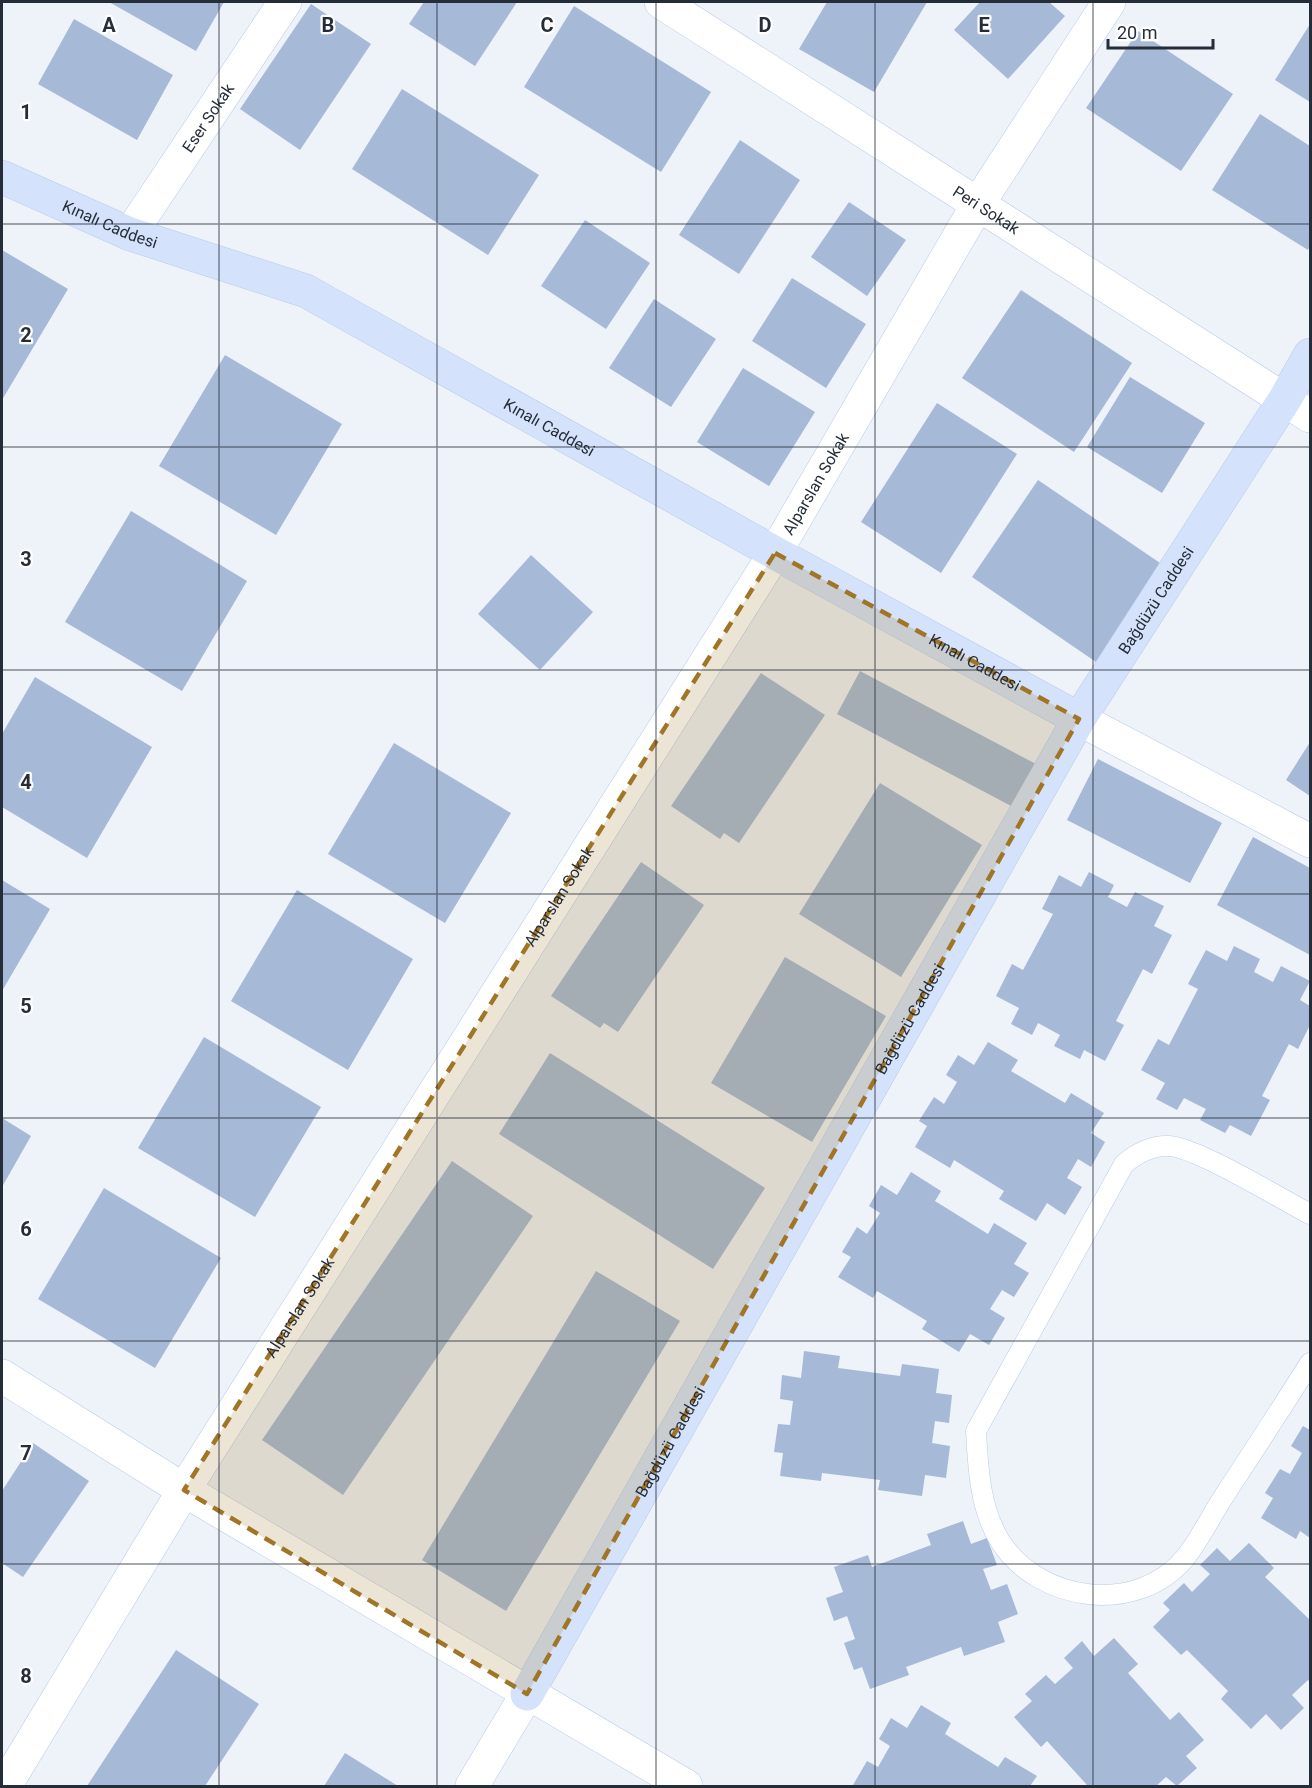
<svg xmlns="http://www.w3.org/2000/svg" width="1312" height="1788" viewBox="0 0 1312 1788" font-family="Roboto,sans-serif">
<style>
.building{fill:#a6b9d7}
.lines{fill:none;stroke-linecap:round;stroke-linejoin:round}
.lane-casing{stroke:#b8cbea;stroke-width:21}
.street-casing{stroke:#b8cbea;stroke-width:34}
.secondary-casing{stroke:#b8cbea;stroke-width:34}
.lane{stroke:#fff;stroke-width:20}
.street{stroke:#fff;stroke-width:33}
.secondary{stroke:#d4e3fb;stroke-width:33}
.marked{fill:#a07626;fill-opacity:0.2;stroke:#a07626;stroke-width:4.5;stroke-dasharray:12 8;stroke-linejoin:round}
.grid{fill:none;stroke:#252d39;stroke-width:1.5;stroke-opacity:0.55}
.labels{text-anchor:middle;stroke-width:4.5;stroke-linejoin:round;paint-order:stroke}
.street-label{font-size:16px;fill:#252d39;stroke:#fff}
.grid-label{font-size:20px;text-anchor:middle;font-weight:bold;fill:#252d39;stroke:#fff;stroke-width:4.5;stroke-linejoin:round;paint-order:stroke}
</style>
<rect width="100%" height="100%" fill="#eef2f9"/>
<path class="building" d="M109,2h115l-28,49z
M424,2h93l-42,64 -66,-42z
M827,2h100l-53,90 -75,-43z
M980,2h69l16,14 -57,63 -54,-49z
M311,4l60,40 -71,106 -60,-41z
M574,6l137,86 -50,80 -137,-85z
M74,19l99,56 -36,65 -99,-56z
M1310,24v78l-35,-22z
M1138,31l95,63 -52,77 -95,-63z
M402,89l137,86 -51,80 -136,-86z
M1260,114l50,32v99l-2,5 -96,-60z
M740,140l60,40 -61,94 -60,-39z
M849,202l57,38 -39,56 -56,-39z
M585,220l65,43 -44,66 -65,-43z
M2,250l66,39 -66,111z
M792,278l74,46 -40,64 -74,-47z
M1021,290l111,73 -58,89 -112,-74z
M654,299l62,40 -45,68 -62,-39z
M225,355l117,69 -66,111 -117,-69z
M743,368l72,44 -46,74 -72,-44z
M1130,377l75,46 -43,70 -75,-46z
M937,403l80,51 -76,119 -80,-51z
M1038,480l125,85 -67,97 -124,-85z
M131,511l116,70 -65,110 -117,-69z
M531,555l62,57 -53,58 -62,-56z
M860,671l176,93 -23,43 -176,-93z
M761,673l64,42 -86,128 -15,-10 -4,6 -49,-33z
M35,677l117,70 -65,111 -85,-51v-73z
M1310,742v54l-24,-16z
M394,743l117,70 -66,110 -117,-69z
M1098,759l124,64 -32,60 -123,-63z
M880,783l102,62 -81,132 -102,-63z
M1253,837l57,31v87l-93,-50z
M641,862l63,43 -86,127 -14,-9 -4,5 -49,-32z
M1089,872l25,13 -6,12 19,10 8,-15 29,14 -10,20 18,9 -20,39 -9,-5 -27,52 8,4 -19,36 -21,-11 -4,9 -26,-13 6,-11 -22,-12 -6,12 -21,-11 8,-16 -23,-12 16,-32 11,6 30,-56 -11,-5 17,-34 22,12z
M2,880l48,29 -48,82z
M297,890l116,69 -65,111 -117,-69z
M1234,946l26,13 -6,13 19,10 8,-16 29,15 -10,19 10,6v19l-12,24 -9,-5 -27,52 8,4 -19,36 -21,-11 -5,8 -25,-13 6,-11 -22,-11 -7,12 -21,-11 9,-16 -24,-13 17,-31 11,6 29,-56 -10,-5 18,-34 21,11z
M785,957l101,59 -74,126 -101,-59z
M204,1037l117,70 -66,110 -117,-69z
M988,1042l30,18 -7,11 54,32 6,-10 33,20 -13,20 14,9 -14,25 -13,-8 -11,19 15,9 -17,28 -18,-12 -11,18 -37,-22 5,-8 -50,-31 -4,8 -35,-21 12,-21 -8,-5 15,-24 10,7 13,-22 -11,-7 12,-20 16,10z
M550,1053l215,135 -52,81 -214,-135z
M2,1118l29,18 -29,51z
M452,1161l81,55 -190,279 -81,-55z
M911,1172l30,19 -6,10 53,33 6,-11 33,20 -13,21 15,9 -15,24 -12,-7 -12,19 15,9 -16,27 -19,-11 -11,18 -37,-23 5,-8 -50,-30 -4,7 -35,-21 13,-20 -9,-5 15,-25 10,7 13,-21 -11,-7 12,-21 16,10z
M104,1188l117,70 -66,110 -117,-69z
M596,1271l84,50 -174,290 -84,-51z
M804,1351l36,5 -2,12 62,8 2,-12 37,5 -3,24 16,2 -3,28 -14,-2 -3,22 18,3 -4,32 -21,-3 -3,21 -44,-6 2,-10 -58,-7 -1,8 -41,-5 3,-23 -9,-1 4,-28 12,1 3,-24 -13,-2 2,-24 19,3z
M1303,1426l7,4v108l-10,-7 -4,8 -35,-21 12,-20 -8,-5 15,-24 10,5 12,-21 -11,-7z
M33,1443l56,38 -66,96 -21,-14v-72z
M963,1521l8,23 16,-6 10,27 -14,4 8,21 16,-6 11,30 -20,8 7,20 -41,14 -3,-9 -55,20 3,8 -39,14 -8,-22 -8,3 -10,-27 11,-4 -8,-23 -13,5 -8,-23 17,-6 -9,-25 34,-12 4,12 59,-22 -4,-11z
M1249,1543l25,25 -9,9 45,43v62l-2,-2 -16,15 12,13 -23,22 -15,-16 -15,15 -30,-30 7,-8 -41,-41 -6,5 -28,-28 17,-17 -7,-7 21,-20 8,9 18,-18 -10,-9 17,-17 13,13z
M1114,1638l24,26 -10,9 42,47 9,-8 25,28 -18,16 11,12 -20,18 -11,-9 -10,9h-71l2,-1 -40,-44 -6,6 -27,-30 18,-16 -7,-7 21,-19 9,9 18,-16 -9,-10 18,-17 12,15z
M176,1650l83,54 -54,82h-118z
M921,1705l30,18 -6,11 53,33 7,-10 32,19 -7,10 -177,-1 14,-24 11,6 12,-21 -11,-7 12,-21 16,10z
M345,1753l53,33h-74z"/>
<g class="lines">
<g class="lane-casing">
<path id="lane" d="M1310,1214c-29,-15 -114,-67 -141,-68 -18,-1 -32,7 -45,18l-148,267c2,37 4,78 24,110 38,61 137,75 185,17 15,-19 26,-42 39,-62 29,-44 58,-89 86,-133"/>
</g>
<g class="street-casing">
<g id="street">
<path id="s1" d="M661,2l649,414"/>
<path id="s2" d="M130,234l155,-232"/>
<path d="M1079,719l231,122"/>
<path d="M2,1376l182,114 502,296"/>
<path id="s3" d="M5,1786l179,-296 591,-937 203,-349 131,-202"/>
<path d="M472,1786l55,-92"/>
</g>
</g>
<g class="secondary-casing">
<g id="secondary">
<path id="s4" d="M2,177l128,57 176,57 469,262 304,166"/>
<path id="s5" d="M527,1694l552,-975 206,-320 25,-44"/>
</g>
</g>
<use href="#lane" class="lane"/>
<use href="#street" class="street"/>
<use href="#secondary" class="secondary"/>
</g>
<path class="marked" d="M775,553l304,166 -552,975 -343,-204z"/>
<path class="grid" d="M219,2v1784M437,2v1784M656,2v1784M875,2v1784M1093,2v1784M2,224h1308M2,447h1308M2,670h1308M2,894h1308M2,1118h1308M2,1341h1308M2,1564h1308"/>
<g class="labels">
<g class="street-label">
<text dy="6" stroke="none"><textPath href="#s2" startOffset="140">Eser Sokak</textPath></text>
<text dy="6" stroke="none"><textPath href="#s1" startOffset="386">Peri Sokak</textPath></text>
<text dy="6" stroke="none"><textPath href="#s4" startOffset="118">Kınalı Caddesi</textPath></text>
<text dy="6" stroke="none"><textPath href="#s4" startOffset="604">Kınalı Caddesi</textPath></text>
<text dy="6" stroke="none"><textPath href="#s3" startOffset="1534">Alparslan Sokak</textPath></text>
<text dy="6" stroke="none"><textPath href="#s5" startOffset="1262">Bağdüzü Caddesi</textPath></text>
<text dy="6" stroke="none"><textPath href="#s4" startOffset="1090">Kınalı Caddesi</textPath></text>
<text dy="6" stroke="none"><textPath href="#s3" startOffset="1048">Alparslan Sokak</textPath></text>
<text dy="6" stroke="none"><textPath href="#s5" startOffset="776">Bağdüzü Caddesi</textPath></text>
<text dy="6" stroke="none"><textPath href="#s3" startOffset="562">Alparslan Sokak</textPath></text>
<text dy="6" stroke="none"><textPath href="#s5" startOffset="290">Bağdüzü Caddesi</textPath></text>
</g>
</g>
<g class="grid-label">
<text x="109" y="32">A</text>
<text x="328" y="32">B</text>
<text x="547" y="32">C</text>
<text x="765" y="32">D</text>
<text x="984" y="32">E</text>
<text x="26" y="119">1</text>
<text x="26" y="342">2</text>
<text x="26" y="566">3</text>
<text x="26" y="789">4</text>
<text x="26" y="1013">5</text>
<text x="26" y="1236">6</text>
<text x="26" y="1460">7</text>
<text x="26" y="1683">8</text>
</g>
<rect width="1312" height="1788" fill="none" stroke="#252d39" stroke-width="6"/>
<path d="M1108 39v9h105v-9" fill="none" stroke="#252d39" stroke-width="3"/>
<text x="1117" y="39" font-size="18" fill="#252d39" stroke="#ffffff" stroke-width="4.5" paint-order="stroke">20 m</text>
</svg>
